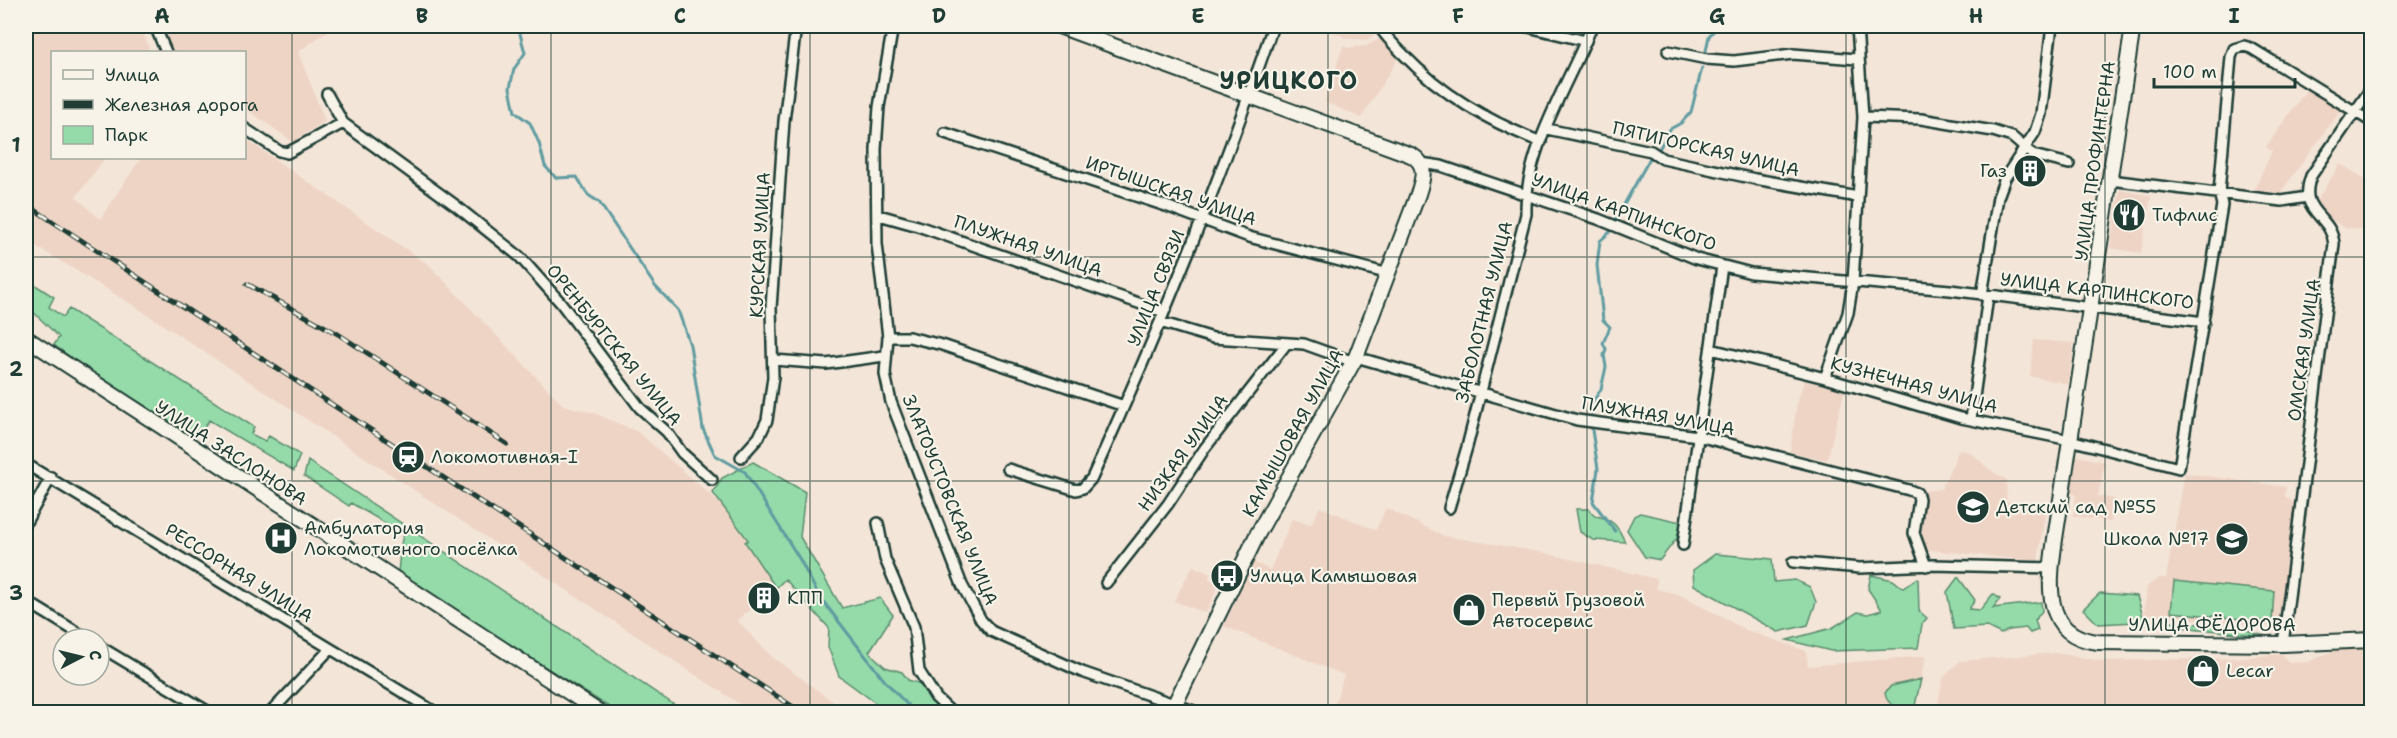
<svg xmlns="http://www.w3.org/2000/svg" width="2397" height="738" viewBox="0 0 2397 738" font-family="'Shantell Sans',sans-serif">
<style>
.built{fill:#eed4c5}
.green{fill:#94dba9;stroke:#5a8c6e;stroke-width:1.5}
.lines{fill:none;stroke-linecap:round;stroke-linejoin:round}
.stream{stroke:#609ca1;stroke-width:3}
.street-casing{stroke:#1f3d34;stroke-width:14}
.secondary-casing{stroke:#1f3d34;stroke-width:18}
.street{stroke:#f7f3e8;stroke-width:9}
.secondary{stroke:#f7f3e8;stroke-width:14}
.rail-casing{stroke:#1f3d34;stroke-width:5}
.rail{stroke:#f7f3e8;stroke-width:3;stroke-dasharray:9;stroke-linecap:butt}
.grid{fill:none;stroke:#1f3d34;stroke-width:1.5;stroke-opacity:0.55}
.labels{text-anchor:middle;stroke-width:4.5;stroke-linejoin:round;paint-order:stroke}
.street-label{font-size:18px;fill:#1f3d34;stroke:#f7f3e8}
.poi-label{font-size:18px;fill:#1f3d34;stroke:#f7f3e8;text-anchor:start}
.district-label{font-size:24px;font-weight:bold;letter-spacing:1.5px;fill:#1f3d34;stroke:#f7f3e8}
.neatline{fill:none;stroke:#1f3d34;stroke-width:2}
.grid-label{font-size:20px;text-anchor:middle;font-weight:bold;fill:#1f3d34}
</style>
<rect width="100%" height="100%" fill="#f3e5d8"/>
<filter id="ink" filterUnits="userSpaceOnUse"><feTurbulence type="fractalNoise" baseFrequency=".0167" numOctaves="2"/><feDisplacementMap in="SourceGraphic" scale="12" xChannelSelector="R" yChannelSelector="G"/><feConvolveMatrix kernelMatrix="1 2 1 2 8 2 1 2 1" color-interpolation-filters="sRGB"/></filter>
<g filter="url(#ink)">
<path class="built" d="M26,26h115l9,26h-98v106h53l-29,39 24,22 41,-61h103l1,-19 184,126 134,140 31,8 44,19 91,79 19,29 -3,2 31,46 -39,32 35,37 75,55h-95l-616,-405 -110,-67z
M162,26h173l-37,26 27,69 -32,21 -48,-34 -1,-56h-70z
M1321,26h55l1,1 -2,7 -8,6 -21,-2z
M1381,38l14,14 1,10 -35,56 -36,-16 18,-56 5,2 18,-2z
M2307,89l34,21 -61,83 -26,-3 18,-39 -6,-4z
M2340,164l31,18v49l-28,-4 -19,-12 -8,-13z
M2120,190l31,6 -10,57 -31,-5z
M2034,340l40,3 -6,41 -38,-8z
M1804,381l41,8 -18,71 -37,-8 7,-49z
M1959,450l11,2 20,18 17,10 -1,21 39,12 -7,48 -117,-12 -3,-23 7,-35 16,-2z
M2076,456l29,6 -7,34 17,3 -4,23 -38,-6 3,-22 -5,-1z
M2185,473l101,14 -1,9 10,8 -17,123 -134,-13 3,-27 11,-9h8z
M1320,507l56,23 10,-22 58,28 96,16 117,27 -1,10 22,5 68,36 60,21 2,15 118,-10 -13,56h-581l12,-37 -120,-49 30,-64 16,8 22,-51 19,5z
M1193,566l17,8 -1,5 10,5 -13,29 -32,-12z
M2371,648v64h-435l7,-34 17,-17 96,-8 46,8 134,-3 46,-4 7,9 19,-1 30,-13z"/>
<path class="green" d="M26,279l28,18 -5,10 14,10 6,-8 185,118 -3,7 14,7 4,-5 31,19 -6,16 -85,-51 -5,8 -14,6 -98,-61 -38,-28 5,-8 -33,-32z
M308,461l377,251h-68l-204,-128 -15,-13c2,-12 1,-27 6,-37l-53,-31 -2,3 -45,-30z
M753,462l52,30 -5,45 42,71 38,-10 13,17 -24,37 16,15 17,5 6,8 13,4 28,28h-61l-49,-36 -11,-29 1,-19 -44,-49 -9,9 -31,-46 3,-2 -35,-47 9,-15z
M1576,509h13l6,7c17,2 23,10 30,26l-32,-2 -13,-8z
M1640,513l41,9 -4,16 -17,22 -15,-3 -18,-27 7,-14z
M1715,554l57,5 2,23 21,-2 15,7 6,15 -8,23 -30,7 -84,-47 -1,-15z
M1871,575l22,5 10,8 15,-10 1,33 8,7 -5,6 -4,24 -87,3 -44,-11 45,-12 26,-16 10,2 14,-4 -14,-21z
M1958,577l17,23 -6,9 11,1 13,-16 7,5 -7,9 48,-6 1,9 -7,9 3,10 -8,3 -4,-5 -17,2 -8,4 -14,-7 -33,2 -7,-37z
M2174,581l100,10 -2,31 -101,-10z
M2100,593l37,3 7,24 95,7 24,9 -127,-14 -38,2 -15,-15z
M1921,679l-7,31c-12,-2 -27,-2 -29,-17l6,-7z"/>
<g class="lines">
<path class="stream" d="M518,26l7,27 -11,16 -4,19 5,24 15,11 9,20 6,23 11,12 21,-1 11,18 11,7 56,84 23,24 12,35 13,84 12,26 30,17 54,86 20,38 65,84 30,32
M1705,56l4,-20 9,-10
M1658,151l12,-22 11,-6 10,-11 11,-44
M1616,219l34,-61
M1592,413l2,-13 7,-11 5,-22 -2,-12 2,-6 -3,-6 7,-16 -7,-7 -6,-55 3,-24 10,-9
M1592,430l6,39 -5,33 22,29"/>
<g class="street-casing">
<path id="street" d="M155,26l11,26
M893,26l-14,81 -3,42 1,95 11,93 -3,37 6,28 71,183 19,35 10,11 91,41 115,40
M1379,26c6,10 15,19 24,28 39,41 85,67 138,88
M1524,26l62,15
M1668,51l39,8 27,2 59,-7 64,5
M327,94l16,29 112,82 65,52 41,46 79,105 27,24 15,21 30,27
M1863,117l58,2 72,12 19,6 21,18 36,9
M244,128l35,23 8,2 56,-30
M1547,129l104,22 12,8 92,20 103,18
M945,133l221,73 83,31 140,37
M1421,163l20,3 157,53 99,40 54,14 199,17 254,32
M2110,180l172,21 25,-4
M879,215l39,11 246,86
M1982,295l16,-98 7,-19 30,-46 6,-18 11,-88
M1160,322l53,16 91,6 50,18
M888,337h21l33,8 182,61
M1711,349l114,29 136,40 109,22 109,28 43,-263 -3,-13 12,-135 3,-8 10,-3 7,2 121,74
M1356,357l221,63 121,16 211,54 8,3 2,6 -5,34 12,33
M774,360l52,4 58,-8
M1825,378l23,-65 5,-31 10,-165 -6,-91
M1971,419l17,-123
M741,457l18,-20 8,-17 6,-43 -2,-69 13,-187 12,-95
M26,464l409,248
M1008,469l68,21 7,-2 9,-10c67,-148 129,-299 181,-452
M1449,508l18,-61 59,-233c-2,-63 43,-131 66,-188
M26,522l25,-45
M878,523l7,36 29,68 5,44 17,27 15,14
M1683,545l39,-279
M1793,562l67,6 74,-3 117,3
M1106,583l62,-79 37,-56 82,-105
M26,601l62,38
M2283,644l51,-400c-3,-31 -37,-30 -23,-68l61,-89
M99,646l110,66
M271,712l59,-63"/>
</g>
<g class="secondary-casing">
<path id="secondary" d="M1059,26l352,129c17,9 12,24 7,39l-62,163 -99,178 -86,177
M2133,26l-78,513c-6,42 -14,97 43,103l185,2 89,-4
M26,338l573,374"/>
</g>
<use href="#street" class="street"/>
<use href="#secondary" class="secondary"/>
<g class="rail-casing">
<path id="rail" d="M26,204l775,508
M247,284l91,50 169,110"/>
</g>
<use href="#rail" class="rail"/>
</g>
</g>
<path class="grid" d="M292,26v686M551,26v686M810,26v686M1069,26v686M1328,26v686M1587,26v686M1846,26v686M2105,26v686M26,257h2346M26,481h2346"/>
<defs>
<g id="building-disc" transform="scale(1.725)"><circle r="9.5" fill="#1f3d34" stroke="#f7f3e8"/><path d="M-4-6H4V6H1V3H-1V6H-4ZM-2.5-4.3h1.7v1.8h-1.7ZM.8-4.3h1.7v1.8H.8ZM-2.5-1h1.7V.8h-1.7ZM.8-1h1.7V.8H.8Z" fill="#fff"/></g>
<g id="restaurant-disc" transform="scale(1.725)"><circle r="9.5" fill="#1f3d34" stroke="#f7f3e8"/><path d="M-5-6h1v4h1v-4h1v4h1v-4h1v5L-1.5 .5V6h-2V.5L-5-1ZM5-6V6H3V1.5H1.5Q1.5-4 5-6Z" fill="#fff"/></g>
<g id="station-disc" transform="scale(1.725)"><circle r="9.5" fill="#1f3d34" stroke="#f7f3e8"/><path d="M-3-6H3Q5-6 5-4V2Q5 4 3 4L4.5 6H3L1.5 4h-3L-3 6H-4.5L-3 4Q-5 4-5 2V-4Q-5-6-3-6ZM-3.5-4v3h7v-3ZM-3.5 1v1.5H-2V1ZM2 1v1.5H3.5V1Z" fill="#fff"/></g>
<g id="school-disc" transform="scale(1.725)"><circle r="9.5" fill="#1f3d34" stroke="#f7f3e8"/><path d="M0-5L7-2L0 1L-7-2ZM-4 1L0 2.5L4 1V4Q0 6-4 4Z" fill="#fff"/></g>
<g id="hospital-disc" transform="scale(1.725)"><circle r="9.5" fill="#1f3d34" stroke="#f7f3e8"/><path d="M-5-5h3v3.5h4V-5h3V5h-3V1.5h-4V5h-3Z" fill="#fff"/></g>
<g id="bus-disc" transform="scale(1.725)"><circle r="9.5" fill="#1f3d34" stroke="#f7f3e8"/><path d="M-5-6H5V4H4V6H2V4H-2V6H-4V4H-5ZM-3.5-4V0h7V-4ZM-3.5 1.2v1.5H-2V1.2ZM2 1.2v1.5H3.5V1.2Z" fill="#fff"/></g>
<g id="shop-disc" transform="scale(1.725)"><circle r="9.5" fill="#1f3d34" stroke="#f7f3e8"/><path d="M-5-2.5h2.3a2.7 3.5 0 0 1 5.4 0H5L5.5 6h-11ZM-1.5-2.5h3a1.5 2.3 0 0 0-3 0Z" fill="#fff"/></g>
</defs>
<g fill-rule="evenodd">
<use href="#building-disc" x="2030" y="171"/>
<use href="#restaurant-disc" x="2129" y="215"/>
<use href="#station-disc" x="408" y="457"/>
<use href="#school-disc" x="1973" y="507"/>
<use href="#hospital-disc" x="281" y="538"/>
<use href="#school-disc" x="2232" y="539"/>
<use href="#bus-disc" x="1227" y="576"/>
<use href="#building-disc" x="764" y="598"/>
<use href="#shop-disc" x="1469" y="610"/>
<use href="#shop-disc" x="2203" y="671"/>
</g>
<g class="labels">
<g class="street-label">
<text transform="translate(1706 149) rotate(13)" y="6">ПЯТИГОРСКАЯ УЛИЦА</text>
<text transform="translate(2095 161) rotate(-82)" y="6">УЛИЦА ПРОФИНТЕРНА</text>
<text transform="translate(1171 191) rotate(19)" y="6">ИРТЫШСКАЯ УЛИЦА</text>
<text transform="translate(1624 212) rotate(20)" y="6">УЛИЦА КАРПИНСКОГО</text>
<text transform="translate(760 245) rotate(-87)" y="6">КУРСКАЯ УЛИЦА</text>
<text transform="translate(1028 246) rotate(19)" y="6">ПЛУЖНАЯ УЛИЦА</text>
<text transform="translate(1156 288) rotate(-68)" y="6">УЛИЦА СВЯЗИ</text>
<text transform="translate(2097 291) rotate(7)" y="6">УЛИЦА КАРПИНСКОГО</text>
<text transform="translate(1484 312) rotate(-76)" y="6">ЗАБОЛОТНАЯ УЛИЦА</text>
<text transform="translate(614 345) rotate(51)" y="6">ОРЕНБУРГСКАЯ УЛИЦА</text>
<text transform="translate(2304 350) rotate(-82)" y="6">ОМСКАЯ УЛИЦА</text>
<text transform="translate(1914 385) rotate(15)" y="6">КУЗНЕЧНАЯ УЛИЦА</text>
<text transform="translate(1658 416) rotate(10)" y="6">ПЛУЖНАЯ УЛИЦА</text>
<text transform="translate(1293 433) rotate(-61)" y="6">КАМЫШОВАЯ УЛИЦА</text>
<text transform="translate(231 453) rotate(33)" y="6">УЛИЦА ЗАСЛОНОВА</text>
<text transform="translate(1183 453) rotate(-54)" y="6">НИЗКАЯ УЛИЦА</text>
<text transform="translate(950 500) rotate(68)" y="6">ЗЛАТОУСТОВСКАЯ УЛИЦА</text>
<text transform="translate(239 573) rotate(32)" y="6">РЕССОРНАЯ УЛИЦА</text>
<text x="2212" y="631">УЛИЦА ФЁДОРОВА</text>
</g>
<g class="poi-label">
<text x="2007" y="177" text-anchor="end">Газ</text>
<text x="2152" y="221">Тифлис</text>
<text x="431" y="463">Локомотивная-I</text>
<text x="1996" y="513">Детский сад №55</text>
<text x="304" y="534">Амбулатория<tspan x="304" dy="21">Локомотивного посёлка</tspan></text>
<text x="2209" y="545" text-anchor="end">Школа №17</text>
<text x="1250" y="582">Улица Камышовая</text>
<text x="787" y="604">КПП</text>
<text x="1492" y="606">Первый Грузовой<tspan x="1492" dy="21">Автосервис</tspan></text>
<text x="2226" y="677">Lecar</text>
</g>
<g class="district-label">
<text x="1289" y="89">УРИЦКОГО</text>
</g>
</g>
<rect width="2397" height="738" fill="none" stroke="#f7f3e8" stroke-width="66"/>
<rect x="51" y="51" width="195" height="108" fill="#f7f3e8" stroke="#a1aaa0" stroke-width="1.5"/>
<rect x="63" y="70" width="30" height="9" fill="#f7f3e8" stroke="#a1aaa0" stroke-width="1.5"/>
<text x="105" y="81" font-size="18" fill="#1f3d34">Улица</text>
<rect x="63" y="100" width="30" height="9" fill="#1f3d34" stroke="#a1aaa0" stroke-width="1.5"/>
<text x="105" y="111" font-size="18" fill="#1f3d34">Железная дорога</text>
<rect x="63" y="126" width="30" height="18" fill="#94dba9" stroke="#a1aaa0" stroke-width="1.5"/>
<text x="105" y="141" font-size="18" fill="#1f3d34">Парк</text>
<g transform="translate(81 657) rotate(83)"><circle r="28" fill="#f7f3e8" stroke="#a1aaa0" stroke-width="1.5"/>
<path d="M0-4.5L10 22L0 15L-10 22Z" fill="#1f3d34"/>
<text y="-9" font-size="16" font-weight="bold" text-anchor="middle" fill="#1f3d34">С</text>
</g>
<path d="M2154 78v9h141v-9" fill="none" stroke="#1f3d34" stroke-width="3"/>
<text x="2163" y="78" font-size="18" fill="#1f3d34" stroke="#f7f3e8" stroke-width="4.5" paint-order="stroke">100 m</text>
<rect x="33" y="33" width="2331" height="672" class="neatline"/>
<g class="grid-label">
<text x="162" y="23">A</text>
<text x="422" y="23">B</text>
<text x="680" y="23">C</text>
<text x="939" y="23">D</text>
<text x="1198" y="23">E</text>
<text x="1458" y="23">F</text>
<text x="1717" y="23">G</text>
<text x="1976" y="23">H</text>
<text x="2234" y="23">I</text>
<text x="16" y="152">1</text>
<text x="16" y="376">2</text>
<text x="16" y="600">3</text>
</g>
</svg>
